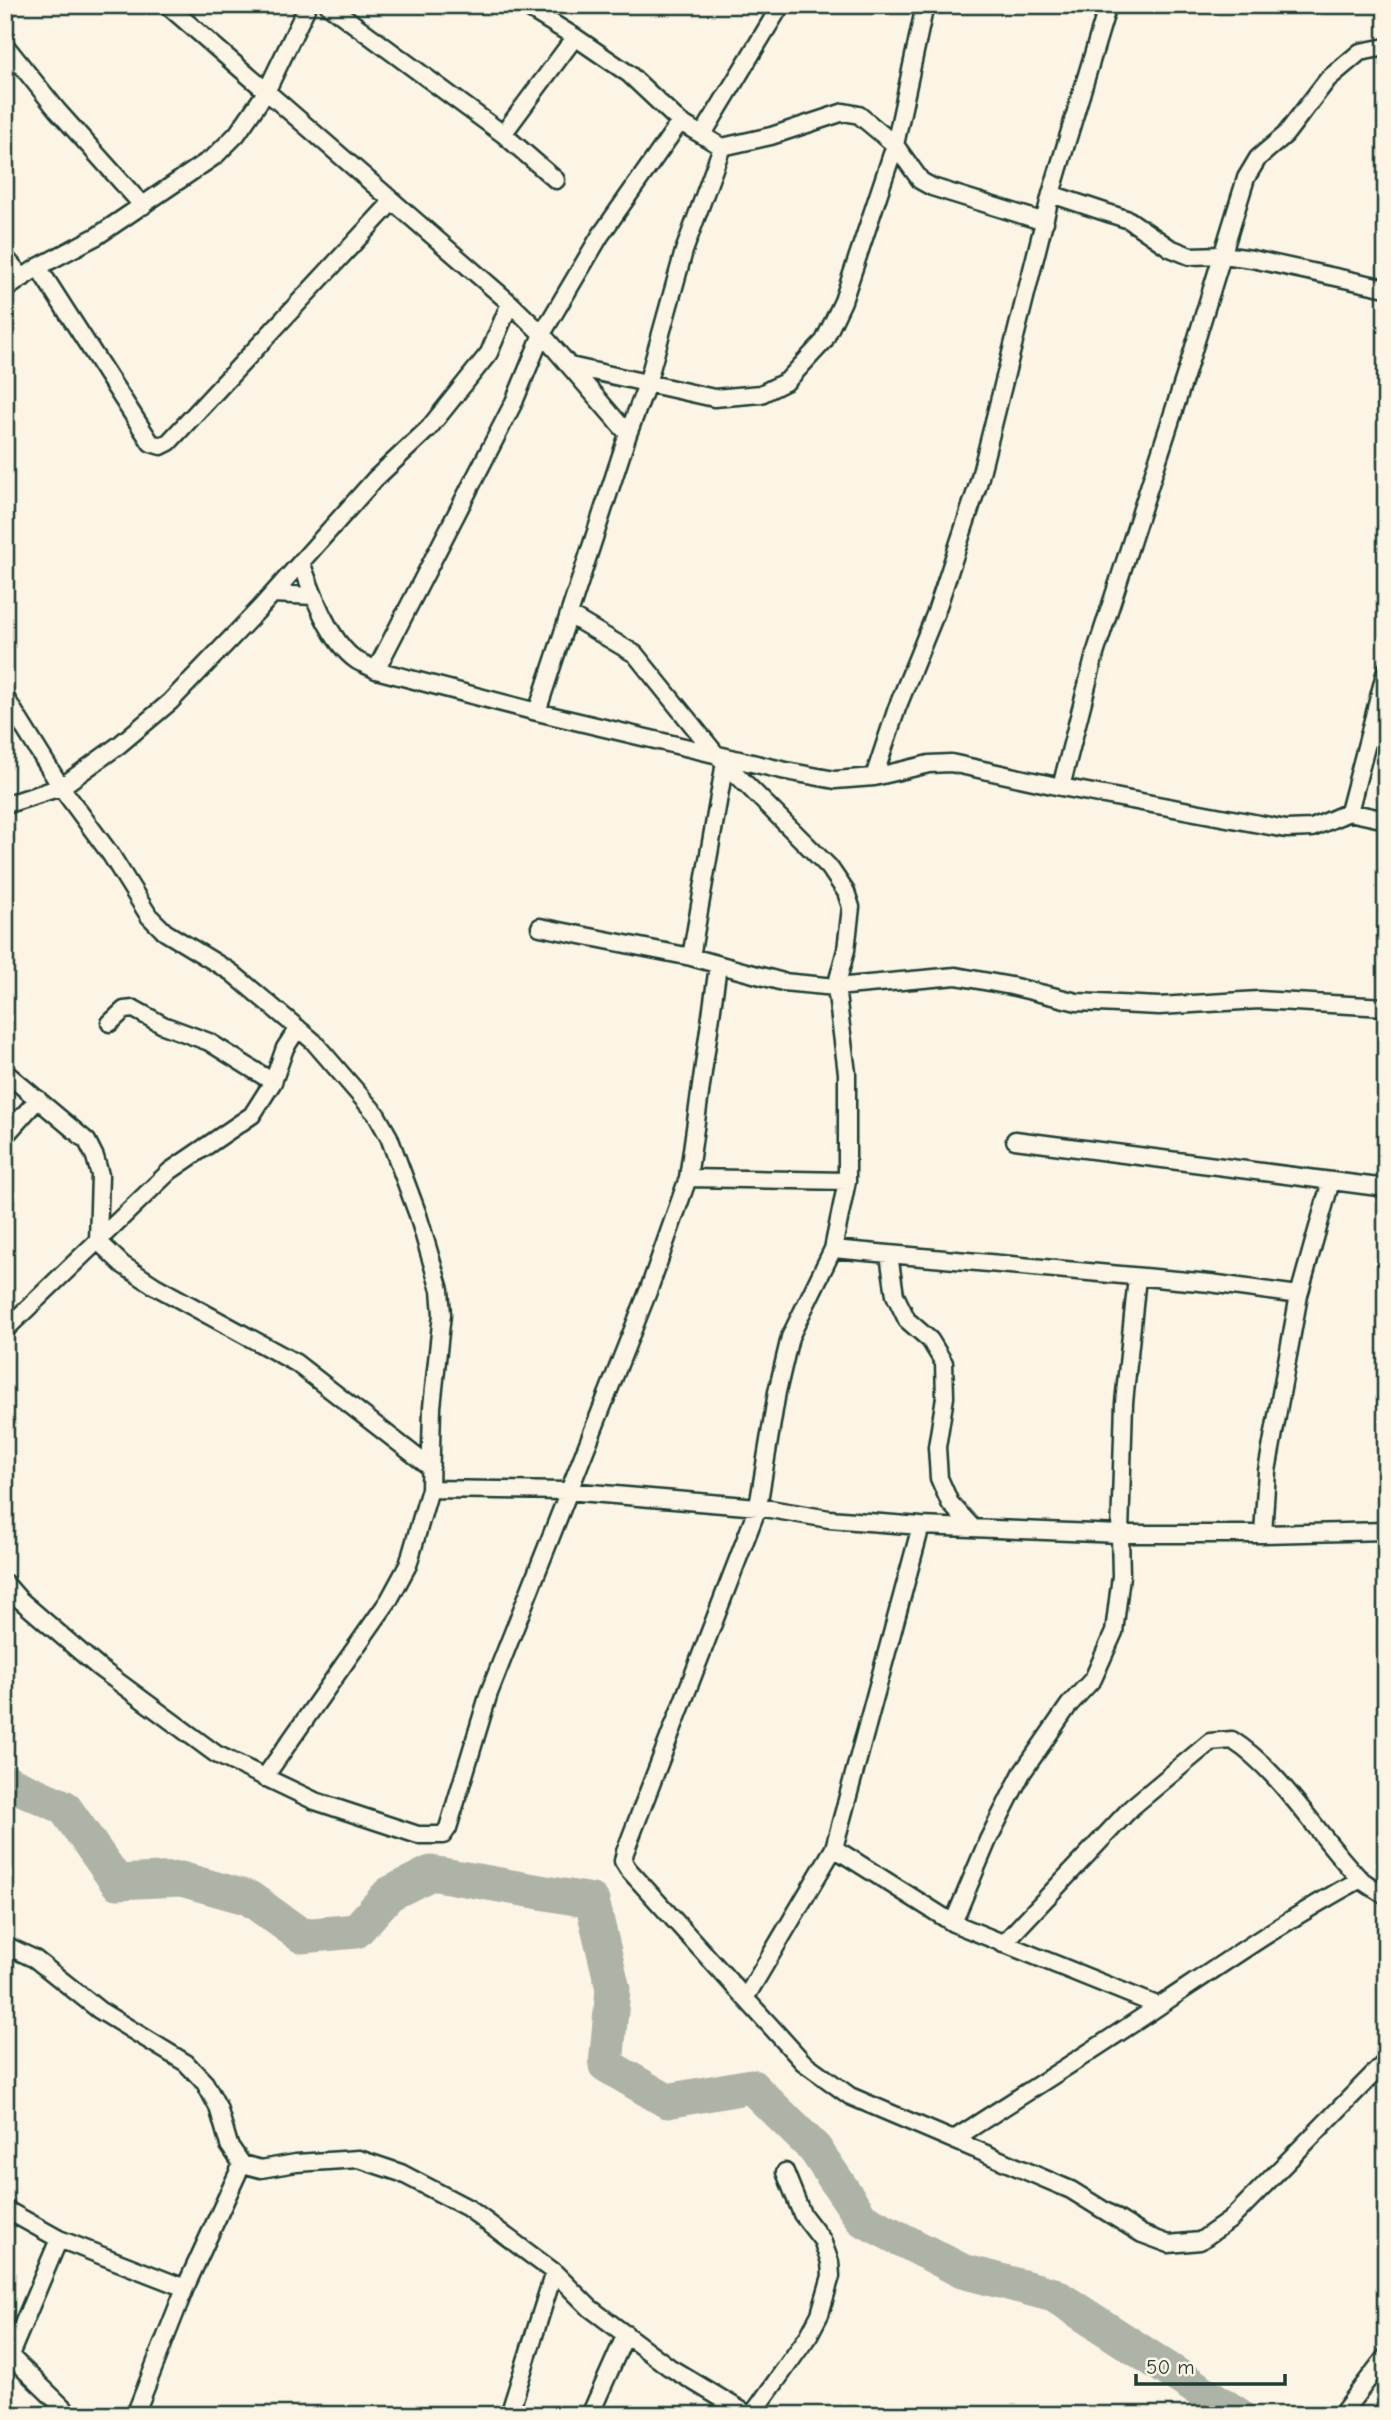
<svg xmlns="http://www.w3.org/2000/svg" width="1391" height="2420" font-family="'Comic Neue',sans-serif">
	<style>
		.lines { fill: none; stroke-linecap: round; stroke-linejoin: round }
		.river { stroke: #aeb3a7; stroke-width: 35 }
		.minor-casing { stroke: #1f3d34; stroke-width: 21 }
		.minor { stroke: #fcf5e5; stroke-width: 16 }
	</style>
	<rect width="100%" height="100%" fill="#fcf5e5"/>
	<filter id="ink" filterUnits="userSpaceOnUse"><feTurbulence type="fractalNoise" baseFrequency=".0143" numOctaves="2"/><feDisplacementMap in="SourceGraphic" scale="14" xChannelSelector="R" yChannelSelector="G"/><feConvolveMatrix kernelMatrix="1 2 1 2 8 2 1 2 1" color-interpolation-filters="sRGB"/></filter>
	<g filter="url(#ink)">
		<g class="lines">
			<!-- river -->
			<path class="river" d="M5,1781l59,26 53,75 64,-3 68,19 53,38 54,-5 33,-37 42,-21 161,28 21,88 -7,76 61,36 84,-15 64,63 47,70 100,52 92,24 184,120"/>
			<!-- minor casing -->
			<g class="minor-casing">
				<path id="minor" d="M167,5l343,298 32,31 86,100
					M328,5l175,129 53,46
					M523,5l52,32 54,37 51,48 42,25 49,-11 73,-24 15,3 36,30 26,36 11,6 113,35
					M5,45l52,65 86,96
					M503,134l72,-97
					M703,134l78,-129
					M1051,194l78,26 41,28 20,8 33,-1 29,4 134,29
					M5,257l18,21
					M38,267l113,176 10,3 8,-4 223,-240
					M5,290l33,-23 59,-31 118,-80 22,-22 29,-42 42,-87
					M570,366l144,32 47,-4 26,-13 37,-40 19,-40 52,-156 30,-140
					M301,562c11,30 28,79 55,98 6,4 14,6 20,10l161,42 249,59 49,9 39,-3 55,-13 22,-1 110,24 225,42 26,-1 37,-16 37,8
					M273,594l40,2
					M569,615l66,39 80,99 114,114 17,25 5,15 -5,43 -10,37 11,86v108l-14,68 -43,88 -13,55 -19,115 -133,345 -2,9 5,8 175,193 47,34 221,94 71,44 27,10 31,-3 30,-21 156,-159
					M376,670l138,-268 28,-68 58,-98 80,-114
					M5,697l56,90 50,68 38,61 16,16 66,40 82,69 63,73 13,23 29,78 22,75 2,24 -10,93 -2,82 -22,76 -19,35 -125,178
					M537,712l91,-278 19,-50 37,-133 38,-104
					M874,777l23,-69 39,-96 42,-127 73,-291 57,-189
					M1061,787l34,-133 92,-284 59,-192 12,-20 27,-23 43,-56 32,-27 26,-5
					M5,805l56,-18 58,-42 51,-43 90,-94 115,-129 54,-51 60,-75 21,-50
					M1349,812l37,-142
					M540,927l151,30 92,25 53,5 120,-11 55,10 66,16 82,4 100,-6 127,7
					M691,957l34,-195
					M110,1023l14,-13 10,-1 29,16 46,17 64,40
					M5,1072l82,69 8,16 5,18 -2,66 25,24 32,21 141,77 135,105
					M5,1136l33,-37
					M1015,1140l371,48
					M688,1178l159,3
					M833,1249l377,34 89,12
					M889,1255l6,40 12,25 23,20 14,23 1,34 -8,50 2,31 11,25 21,23
					M5,1330l165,-159 82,-56 21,-33 12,-34 13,-20
					M430,1489l137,2 191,16 71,12 92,7 199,8h143l123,-3
					M1263,1534l4,-63 32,-176 32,-114
					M5,1583l14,16 79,68 118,87 99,47 103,34h25l5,-7 41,-135 160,-404 39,-111 30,-212
					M834,1848l119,75 206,83
					M953,1923l35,-83 34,-67 47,-68 24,-26 21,-47 7,-56 -1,-42 4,-131 13,-126
					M1003,1944l129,-137 78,-65 22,-2c49,31 86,96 127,138 8,7 18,12 27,18
					M5,1945l30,14 64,51 87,53 19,20 13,24 11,38 13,19 19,5 35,-6 63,-4 42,14 67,35 86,64 36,36 79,59 80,48
					M746,1997l88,-149 87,-322
					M954,2139c68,-44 137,-87 205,-133 66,-44 131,-89 202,-127
					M5,2209l54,30 126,49
					M5,2351l66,64
					M10,2355l49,-116
					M135,2415l50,-127 57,-124
					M509,2415l45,-143
					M590,2415l36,-81
					M752,2415l57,-80 11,-21 11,-38 -1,-14 -8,-22 -20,-26 -17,-42
					M1341,2415l45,-59"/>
			</g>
			<!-- minor -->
			<use href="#minor" class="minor"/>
		</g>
	</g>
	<!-- margin -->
	<rect width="1391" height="2420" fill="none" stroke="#fcf5e5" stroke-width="28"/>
	<rect x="14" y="14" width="1363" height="2392" fill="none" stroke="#1f3d34" stroke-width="2.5" filter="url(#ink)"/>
	<!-- scale -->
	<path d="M1136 2374v10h149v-10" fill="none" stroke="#1f3d34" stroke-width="3.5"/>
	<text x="1146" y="2374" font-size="21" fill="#1f3d34" stroke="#fcf5e5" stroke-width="5" paint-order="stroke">50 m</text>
</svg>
